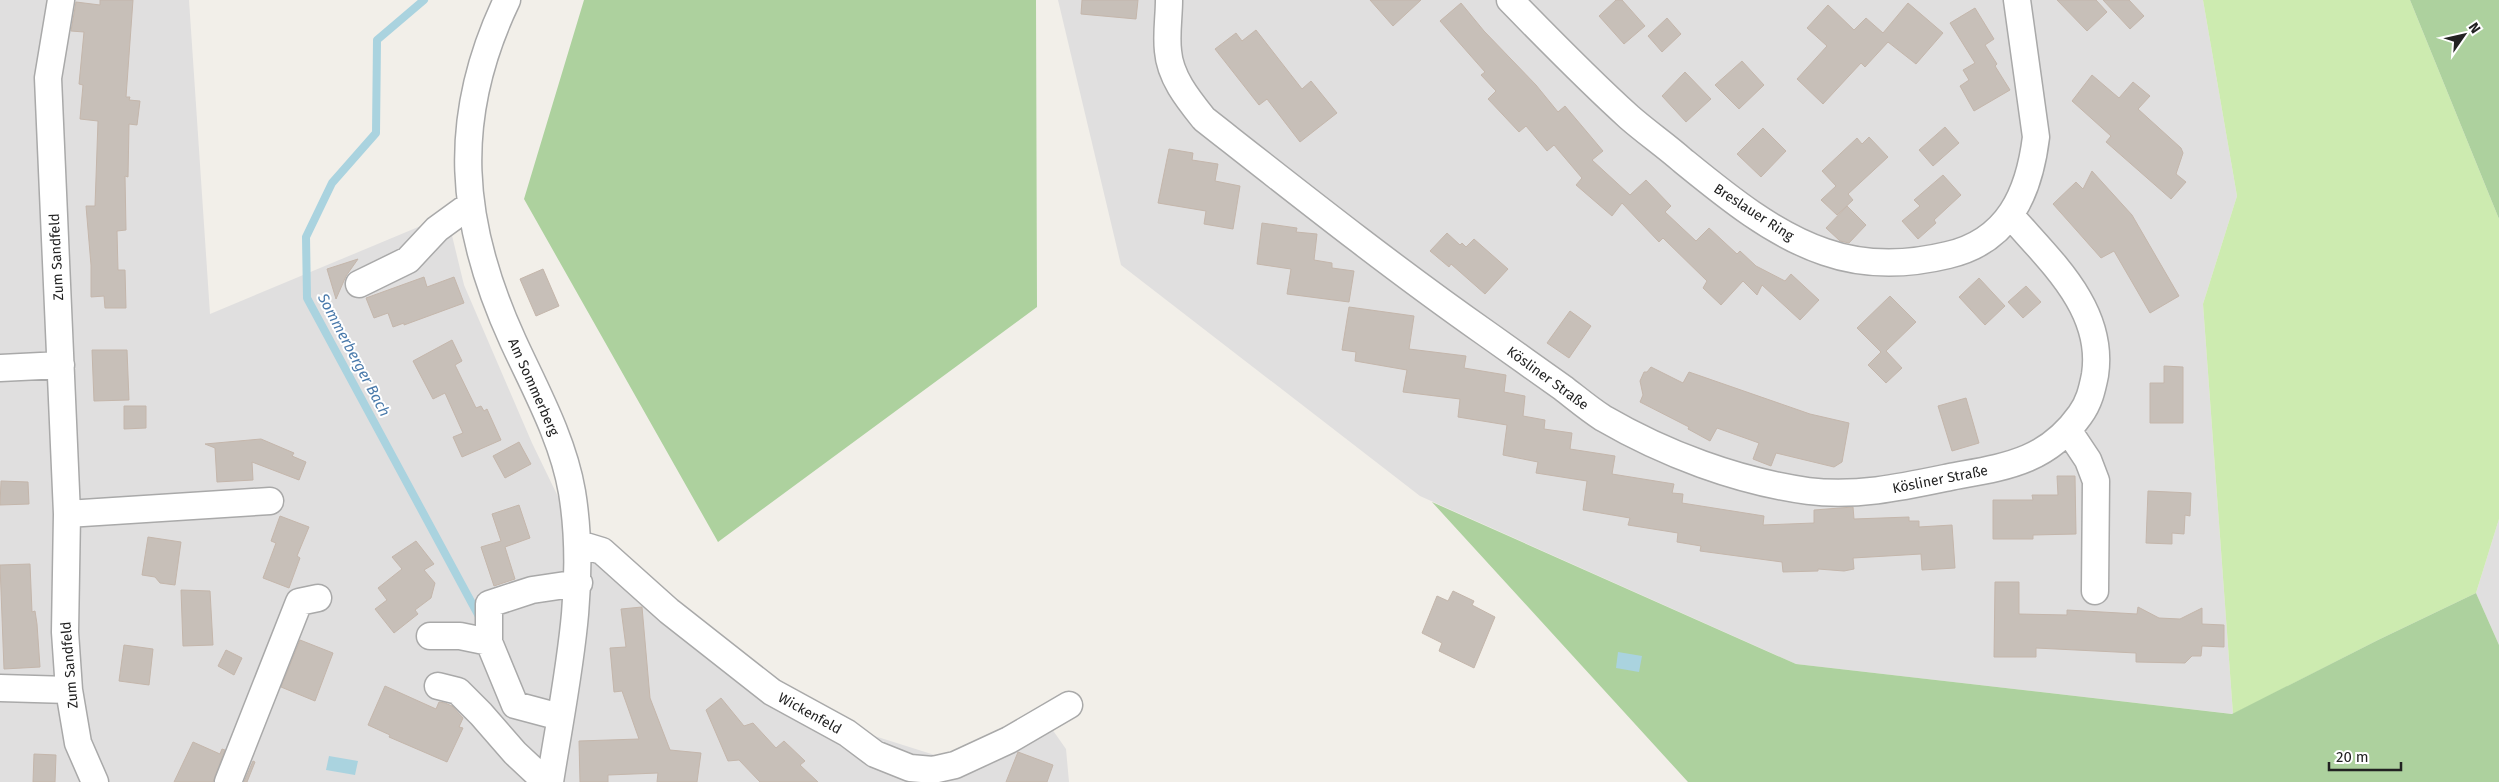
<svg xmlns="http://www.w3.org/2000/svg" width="2499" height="782" font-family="'Fira Sans',sans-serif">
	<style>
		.residential { fill: #e0dfdf }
		.grass { fill: #cdebb0 }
		.forest { fill: #add19e }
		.water { fill: #aad3df }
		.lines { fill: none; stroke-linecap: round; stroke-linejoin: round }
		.stream { stroke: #aad3df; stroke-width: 8 }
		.building { fill: #c7bfb8; stroke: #c4b6ab }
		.minor-casing { stroke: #a9a9a9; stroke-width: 29 }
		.minor { stroke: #fff; stroke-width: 26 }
		.labels { text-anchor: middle; stroke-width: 4; stroke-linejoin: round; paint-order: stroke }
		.street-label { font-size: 14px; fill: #222; stroke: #fff }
		.water-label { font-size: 15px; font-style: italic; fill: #4a7aab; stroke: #fff }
	</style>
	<rect width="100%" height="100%" fill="#f2efe9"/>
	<!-- residential -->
	<path class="residential" d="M0,0h189l21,314 237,-99 17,70 68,158 48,99 17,-6 34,30 145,113 89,54 76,24 99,-45 26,37 3,33h-1069z
		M1058,0h1145l34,196 -34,108 30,410 -437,-50 -376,-168 -299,-231z
		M2499,519v126l-23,-52z"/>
	<!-- grass -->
	<path class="grass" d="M2203,0h207l89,219v300l-23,74 -98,47 -145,74 -30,-410 34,-108z"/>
	<!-- forest -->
	<path class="forest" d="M584,0h452l1,307 -319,235 -194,-343z
		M2410,0h89v219z
		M1432,502l364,162 436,50 146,-74 98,-47 23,52v137h-811z"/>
	<!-- water -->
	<path class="water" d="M1618,652l24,4 -3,16 -23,-4z
		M329,756l29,5 -3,14 -29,-5z"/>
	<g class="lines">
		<!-- stream -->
		<path class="stream" d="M424,0l-47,40 -1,93 -44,50 -26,54 1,61 174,322"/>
	</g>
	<!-- building -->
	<path class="building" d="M100,0h33l-7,97h4l-1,3 11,1 -3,24 -8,-1 -1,53 -3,-1 1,54 -9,1 1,39h7l1,38h-21l-1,-12 -13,1v-32l-5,-59h9l3,-85 -18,-2 3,-34 -4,-1 5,-52 -13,-1 5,-29 24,3z
		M1082,0h56l-2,19 -55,-5z
		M1370,0h51l-28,26z
		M1616,0h6l23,26 -21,18 -25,-28z
		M2057,0h39l11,12 -20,19z
		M2103,0h26l15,16 -14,13z
		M1461,3l23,28 52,54 22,27 7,-6 38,45 -11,9 38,35 16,-15 25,26 -6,6 31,29 13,-13 28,26 3,-3 16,15 29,15 6,-7 28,26 -19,20 -38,-35 -5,10 -14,-14 -22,24 -18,-17 4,-7 -44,-43 -4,4 -37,-39 -10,13 -36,-31 6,-7 -28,-33 -7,6 -21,-25 -7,6 -31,-33 8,-8 -15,-16 4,-3 -45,-51z
		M1908,3l35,30 -27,31 -28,-22 -23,25 -4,-4 -38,41 -26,-25 30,-33 -20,-18 21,-23 26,25 12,-12 17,15z
		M1975,8l19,31 -9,6 12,19 -2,2 15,24 -36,21 -14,-25 9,-6 -6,-10 12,-7 -25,-40z
		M1667,18l14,16 -19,18 -14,-16z
		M1256,30l46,59 9,-8 26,32 -37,29 -33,-43 -8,6 -44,-56 21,-16 6,8z
		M1742,61l22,24 -25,24 -24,-24z
		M1685,72l26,27 -25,23 -24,-26z
		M2092,75l27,23 14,-16 17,14 -12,13 43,39 2,5 -7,21 10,8 -15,17 -65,-57 5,-6 -39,-35z
		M1945,127l14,16 -26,23 -14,-16z
		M1763,128l23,23 -25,26 -24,-23z
		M1869,137l19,20 -40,37 5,6 -16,15 -16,-15 15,-14 -14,-15 35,-33 5,6z
		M1169,149l24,4 -1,7 26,4 -3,17 25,5 -7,43 -29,-5 2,-13 -48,-8z
		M2092,171l40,44 47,81 -29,17 -36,-62 -13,7 -48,-54 23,-22 7,7z
		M1943,175l18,20 -27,25 2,3 -18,16 -16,-18 18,-15 -6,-6z
		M1847,206l19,19 -17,18 -9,-2 -14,-13z
		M1262,223l35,5 -1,4 21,2 -3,26 18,3v5l22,3 -5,31 -62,-8 4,-25 -34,-5z
		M1447,233l13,12 2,-2 4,4 8,-8 34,30 -23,25 -34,-30 -2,3 -19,-16z
		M358,259l-12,17 -10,23 -9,-30z
		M543,269l16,37 -23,10 -16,-37z
		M424,277l3,10 27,-10 10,26 -60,22v-2l-11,4 -5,-14 -14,5 -8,-20z
		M1979,278l26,28 -20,19 -26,-28z
		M2026,286l15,16 -18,16 -15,-16z
		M1890,296l26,26 -30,29 16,17 -16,15 -18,-18 13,-13 -24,-24z
		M1349,307l65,9 -5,33 57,7 -2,12 42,7 -2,17 21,4 -2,20 22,4 -1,9 28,4 -2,16 45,7 -3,18 62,10 -2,9 11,1 -1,9 82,13 -1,9 51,-2v-13l39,-3 1,12 55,-2v4h10v6l33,-2 3,43 -33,2 -1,-16 -68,4 1,11 -10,2 -26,-2v2l-35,1 -1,-10 -82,-11 1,-5 -24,-4 1,-9 -50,-8 2,-7 -47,-8 4,-29 -51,-8 2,-11 -35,-7 4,-30 -49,-8 2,-18 -57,-7 4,-22 -52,-9 1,-9 -14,-2z
		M1570,311l21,15 -22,32 -22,-15z
		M452,340l10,21 -7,4 21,43 5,-2 3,5 3,-2 14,31 -39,17 -9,-20 10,-4 -18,-40 -12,6 -20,-38z
		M92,350h35l2,50 -35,1z
		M2164,366l19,1v56h-33v-40h14z
		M1651,367l32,16 6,-11 121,42 39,9 -7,39 -8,5 -58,-14 -5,13 -18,-7 6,-16 -42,-15 -7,13 -22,-12 1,-2 -49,-25 3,-7 -3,-14 4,-9h3z
		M1966,398l13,45 -27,8 -14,-45z
		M124,406h22v22l-22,1z
		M261,439l33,14 -2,3 14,6 -7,18 -47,-18 1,18 -36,2 -2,-34 -10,-4z
		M519,442l12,22 -26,14 -12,-22z
		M2057,476h18l1,58 -43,1v4h-40v-39h40l-1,-5h26z
		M1,481l27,1 1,22 -29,1z
		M2148,491l43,2 -1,23 -5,-1 -1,19 -12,-1v11l-26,-1z
		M519,505l11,33 -25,9 10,32 -21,7 -13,-39 20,-6 -9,-27z
		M280,516l29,11 -12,29 3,2 -11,30 -26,-10 13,-35 -5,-2z
		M148,537l33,5 -6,43 -15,-2 -5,-6 -13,-2z
		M416,541l18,23 -10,6 11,13 -4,15 -16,12 3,4 -24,19 -19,-24 12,-9 -9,-12 24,-19 -10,-12z
		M30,564l2,48 3,-1 2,13 3,43 -36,2 -4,-104z
		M1995,582h24v32l48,1v-5l70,4 1,-7 21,11 21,1 22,-11v16l22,1v22l-22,-1 -1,10h-9l-7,7 -49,-1v-9l-100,-5v9h-42z
		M181,590l29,1 3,54 -30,1z
		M1453,591l21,10 -2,4 23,12 -21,51 -35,-17 3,-8 -20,-10 15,-37 11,5z
		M642,607l8,91 20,52 31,3 -4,29h-40l1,-9 -50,2v7h-28l-1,-41 60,-2 -17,-48 -8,1 -4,-44 16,-1 -5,-38z
		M300,640l33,13 -18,48 -34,-14z
		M124,645l29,4 -4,36 -30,-4z
		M226,650l16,8 -8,17 -16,-9z
		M385,686l51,23 3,-7 6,1 7,3 11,12 -4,9 4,1 -16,34 -58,-25 1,-2 -22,-10z
		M721,698l23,28 9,-3 23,25 8,-7 21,20 -5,4 18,17h-58l-21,-22 -11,1 -22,-51z
		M193,742l27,12 2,-5 3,1 -12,32h-39z
		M1018,752l35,13 -6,17h-41z
		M34,754l22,1 -1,27h-22z
		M253,761l2,1 -8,20h-3z"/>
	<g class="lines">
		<!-- minor casing -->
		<g class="minor-casing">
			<path id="minor" d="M61,0l-13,78 19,436 -2,118 4,58 9,53 17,39
				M507,0c-57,119 -48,223 6,341 22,48 50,98 59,151 16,97 -7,194 -22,290
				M1169,0c0,17 -3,34 -1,51 2,26 20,48 36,68 93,73 186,147 283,215 25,18 51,36 76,54 13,10 26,21 40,30 62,36 134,63 205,73 49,6 94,-4 142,-14 53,-10 96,-14 130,-62 9,-12 12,-25 15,-40 10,-66 -45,-114 -84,-159
				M1510,0c39,40 78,80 119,117 17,15 36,28 53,43 43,35 90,74 143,92 40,14 82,13 123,3 60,-14 81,-61 88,-118l-19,-137
				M359,284l49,-24 29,-31 33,-24
				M0,368l61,-3
				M2068,430l20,30 8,21 -1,110
				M67,514l203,-13
				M579,544l23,7 67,60 103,81 75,41 28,21 35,14 23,2 22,-5 54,-25 60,-35
				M430,636h30l29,6
				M438,686l20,5 23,23 34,39 31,29
				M0,688l69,2
				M560,717l-45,-12 -26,-63v-38l43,-14 47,-7
				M228,782l71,-180 19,-4"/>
		</g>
		<!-- minor -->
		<use href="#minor" class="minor"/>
	</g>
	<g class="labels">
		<!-- street labels -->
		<g class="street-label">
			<text transform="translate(1754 212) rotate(33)" y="5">Breslauer Ring</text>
			<text transform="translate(56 257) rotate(-93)" y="5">Zum Sandfeld</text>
			<text transform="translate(1548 378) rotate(36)" y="5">Kösliner Straße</text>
			<text transform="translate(534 387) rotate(66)" y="5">Am Sommerberg</text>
			<text transform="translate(1940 479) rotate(-11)" y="5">Kösliner Straße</text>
			<text transform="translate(69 665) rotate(-95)" y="5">Zum Sandfeld</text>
			<text transform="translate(810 713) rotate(29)" y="5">Wickenfeld</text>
		</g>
		<!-- water labels -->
		<g class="water-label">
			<text transform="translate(354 355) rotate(62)" y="5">Sommerberger Bach</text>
		</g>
	</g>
	<!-- north arrow -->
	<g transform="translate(2464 35) rotate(56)" stroke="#ffffff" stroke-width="4" paint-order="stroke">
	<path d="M0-4L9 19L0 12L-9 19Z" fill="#222222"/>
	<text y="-8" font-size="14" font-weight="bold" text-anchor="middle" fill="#222222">N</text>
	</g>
	<!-- scale -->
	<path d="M2329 762v8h72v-8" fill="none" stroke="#222222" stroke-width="2.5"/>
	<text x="2336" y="762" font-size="15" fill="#222222" stroke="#ffffff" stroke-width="4" paint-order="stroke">20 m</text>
</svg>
